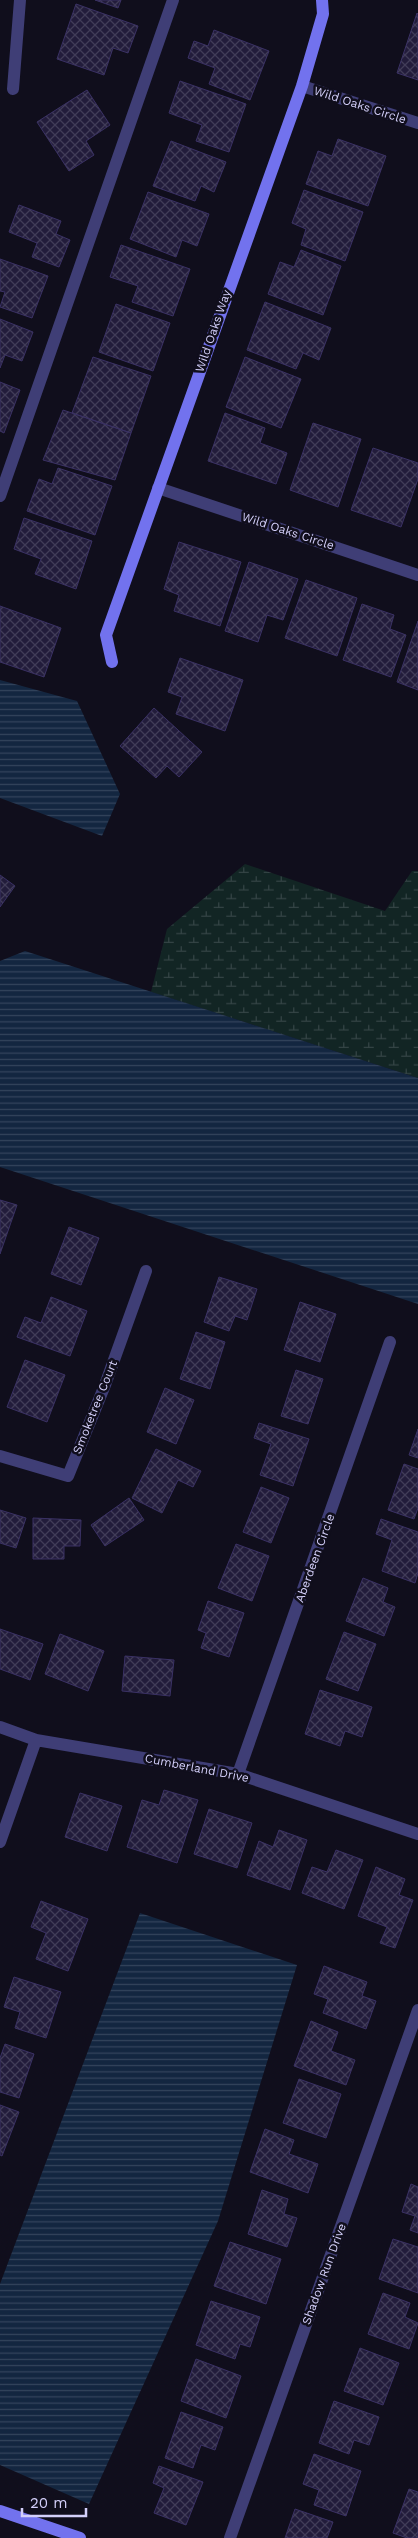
<svg xmlns="http://www.w3.org/2000/svg" width="418" height="2538" font-family="'Work Sans',sans-serif">
	<style>
		.wetland { fill: url(#wetland-marsh) }
		.water { fill: url(#water-rules) }
		.building { fill: url(#building-cross-hatch); stroke: #3a3164 }
		.lines { fill: none; stroke-linecap: round; stroke-linejoin: round }
		.street { stroke: #3f3e76; stroke-width: 12 }
		.secondary { stroke: #7272ee; stroke-width: 12 }
		.labels { text-anchor: middle; stroke-width: 5; stroke-linejoin: round; paint-order: stroke }
		.street-label { font-size: 12px; fill: #d3cff9; stroke: #100e1c }
	</style>
	<defs>
		<pattern id="wetland-marsh" width="20" height="14" patternUnits="userSpaceOnUse" patternTransform="scale(1.25)"><rect width="20" height="14" fill="#122524"/><path d="M1 5h8M5 5V1M11 12h8M15 12V8" fill="none" stroke="#344445"/></pattern>
		<pattern id="water-rules" width="6" height="5" patternUnits="userSpaceOnUse" patternTransform="scale(1.25)"><rect width="6" height="5" fill="#132640"/><path d="M0 2.5h6" fill="none" stroke="#34445c"/></pattern>
		<pattern id="building-cross-hatch" width="8" height="8" patternUnits="userSpaceOnUse" patternTransform="scale(1.25)"><rect width="8" height="8" fill="#221c3b"/><path d="M0 0l8 8M0 8l8-8" fill="none" stroke="#413c58"/></pattern>
	</defs>
	<rect width="100%" height="100%" fill="#100e1c"/>
	<!-- wetland -->
	<path class="wetland" d="M245,864l140,47 27,-40h6v207l-267,-86 16,-63z"/>
	<!-- water -->
	<path class="water" d="M0,680l77,21 43,93 -18,42 -102,-38z
		M25,951l393,127v226l-418,-137v-206z
		M140,1913l157,52 -79,256 -129,283 -89,-39v-181z"/>
	<!-- building -->
	<path class="building" d="M95,0h26l-3,8z
		M76,4l62,22 -10,27 -15,-5 -9,27 -47,-16z
		M417,13l1,1v66l-21,-7z
		M214,30l55,21 -19,49 -41,-16 6,-16 -27,-10 6,-17 14,5z
		M180,81l66,23 -17,48 -33,-11 6,-16 -33,-12z
		M87,90l23,35 -24,16 8,14 -25,16 -32,-49z
		M338,139l48,17 -18,50 -62,-22 12,-33 14,5z
		M171,141l55,21 -12,30 -13,-6 -6,15 -42,-15z
		M304,190l59,22 -18,49 -44,-16 5,-16 -14,-6z
		M148,192l61,22 -12,32 -15,-6 -6,17 -46,-18z
		M19,205l42,16 -5,13 14,6 -11,27 -27,-10 5,-14 -28,-11z
		M121,245l69,24 -17,47 -41,-14 6,-16 -28,-9z
		M301,250l40,16 -18,49 -55,-21 12,-32 14,5z
		M0,259l48,17 -16,42 -32,-11 5,-15 -5,-1z
		M265,302l66,26 -12,32 -16,-7 -7,16 -49,-19z
		M116,304l54,19 -17,48 -54,-19z
		M0,319l33,13 -11,29 -17,-6 -5,13z
		M93,357l58,19 -20,57 -59,-20z
		M245,357l56,22 -20,49 -55,-21z
		M0,382l20,8 -16,43 -4,-2z
		M63,410l68,23 -16,47 -72,-20z
		M225,413l40,15 -5,15 27,10 -11,31 -68,-23z
		M313,423l48,16 -23,68 -48,-17z
		M373,448l45,15v16l-17,48 -50,-17z
		M58,468l54,18 -17,49 -68,-24 12,-32 13,5z
		M24,518l68,23 -16,48 -41,-15 6,-15 -27,-10z
		M179,542l62,20 -21,64 -46,-15 5,-16 -15,-6z
		M249,562l49,17 -15,41 -16,-5 -9,27 -33,-11z
		M306,580l51,18 -20,58 -52,-18z
		M362,604l32,11 -4,14 16,6 -15,42 -48,-17z
		M0,606l61,22 -17,49 -44,-15z
		M418,621v69l-21,-8z
		M180,658l63,22 -18,51 -49,-17 6,-17 -14,-5z
		M154,708l48,44 -23,25 -12,-11 -11,12 -36,-32z
		M0,875l15,11 -15,21z
		M0,1200l17,5 -17,49z
		M69,1227l30,11 -18,47 -30,-11z
		M219,1277l38,12 -10,31 -12,-4 -6,15 -25,-9z
		M51,1297l36,14 -17,45 -53,-19 8,-20 16,6z
		M300,1302l36,12 -16,48 -36,-12z
		M196,1332l29,10 -15,47 -30,-10z
		M25,1360l40,15 -18,47 -40,-15z
		M296,1370l27,9 -15,45 -27,-8z
		M165,1388l29,12 -18,44 -29,-12z
		M259,1423l50,16 -16,47 -33,-11 11,-31 -17,-6z
		M418,1429v29l-9,-3z
		M156,1449l45,22 -8,16 -15,-7 -16,33 -30,-15z
		M404,1464l14,5v39l-4,11 -26,-9z
		M261,1487l28,11 -18,45 -28,-11z
		M129,1498l15,22 -39,26 -14,-21z
		M0,1510l26,8 -10,30 -16,-5z
		M33,1518l48,2 -1,26h-16v13h-31z
		M381,1519l37,13v41l-3,10 -33,-12 10,-31 -16,-6z
		M236,1544l33,12 -17,45 -34,-13z
		M363,1578l25,10 -5,14 12,5 -11,29 -38,-15z
		M208,1601l36,12 -15,44 -28,-9 5,-15 -8,-3z
		M0,1629l43,15 -13,36 -30,-11z
		M344,1632l32,12 -18,47 -32,-12z
		M60,1634l44,17 -16,40 -43,-17z
		M125,1656l49,4 -4,36 -48,-5z
		M320,1690l52,17 -10,30 -17,-6 -5,15 -35,-12z
		M164,1790l34,10 -21,63 -50,-16 15,-47 17,5z
		M80,1793l42,13 -15,45 -42,-14z
		M209,1809l43,14 -15,45 -43,-14z
		M279,1830l28,10 -17,50 -43,-15 12,-34 14,6z
		M336,1850l27,10 -19,49 -42,-16 10,-26 15,5z
		M376,1867l29,12 -6,16 14,5 -18,48 -15,-5 7,-16 -29,-11z
		M41,1901l47,18 -20,52 -32,-12 10,-26 -15,-6z
		M324,1966l43,16 -5,14 14,5 -10,28 -43,-16 5,-14 -14,-5z
		M14,1977l47,15 -15,46 -31,-10 5,-16 -16,-5z
		M311,2021l27,11 -7,19 24,9 -9,25 -52,-19z
		M5,2044l29,10 -15,44 -19,-6v-34z
		M299,2079l42,15 -15,44 -43,-15z
		M0,2105l19,7 -17,44 -2,-1z
		M265,2129l29,11 -5,14 29,10 -10,29 -58,-21z
		M411,2184l7,3v46l-8,-3 5,-14 -13,-4z
		M262,2190l26,9 -4,15 13,4 -10,29 -39,-13z
		M393,2239l25,8v46l-39,-14z
		M230,2242l51,17 -15,45 -52,-18z
		M383,2293l27,10 -5,14 13,6 -9,26 -41,-15z
		M211,2301l49,16 -10,30 -10,-3 -5,15 -39,-14z
		M360,2348l39,15 -16,42 -39,-14z
		M196,2359l45,17 -15,42 -45,-17z
		M334,2401l45,16 -10,28 -15,-5 -5,14 -30,-11z
		M181,2412l42,15 -8,23 -14,-5 -8,23 -28,-10z
		M314,2454l47,17 -15,45 -32,-11 5,-15 -16,-6z
		M159,2466l44,16 -17,43 -32,-12 10,-25 -11,-5z
		M409,2489l9,3v46h-11l-14,-5z
		M295,2509l38,13 -6,16h-42z"/>
	<g class="lines">
		<!-- street -->
		<path class="street" d="M302,86l116,37
			M13,89l7,-89
			M158,488l260,87
			M0,496l173,-496
			M0,1456l68,20 37,-91 41,-114
			M0,1727l36,13 202,34 180,60
			M238,1774l152,-432
			M0,1842l36,-102
			M230,2538l188,-528"/>
		<!-- secondary -->
		<path class="secondary" d="M112,662l-6,-27 196,-549 21,-72 -1,-14
			M0,2511l80,27"/>
	</g>
	<g class="labels">
		<!-- street labels -->
		<g class="street-label">
			<text transform="translate(360 105) rotate(18)" y="4">Wild Oaks Circle</text>
			<text transform="translate(213 331) rotate(-71)" y="4">Wild Oaks Way</text>
			<text transform="translate(288 531) rotate(18)" y="4">Wild Oaks Circle</text>
			<text transform="translate(95 1407) rotate(-68)" y="4">Smoketree Court</text>
			<text transform="translate(315 1558) rotate(-70)" y="4">Aberdeen Circle</text>
			<text transform="translate(197 1768) rotate(11)" y="4">Cumberland Drive</text>
			<text transform="translate(324 2274) rotate(-70)" y="4">Shadow Run Drive</text>
		</g>
	</g>
	<!-- scale -->
	<path d="M22 2508v8h64v-8" fill="none" stroke="#d3cff9" stroke-width="2.5"/>
	<text x="30" y="2508" font-size="15" fill="#d3cff9" stroke="#100e1c" stroke-width="4" paint-order="stroke">20 m</text>
</svg>
